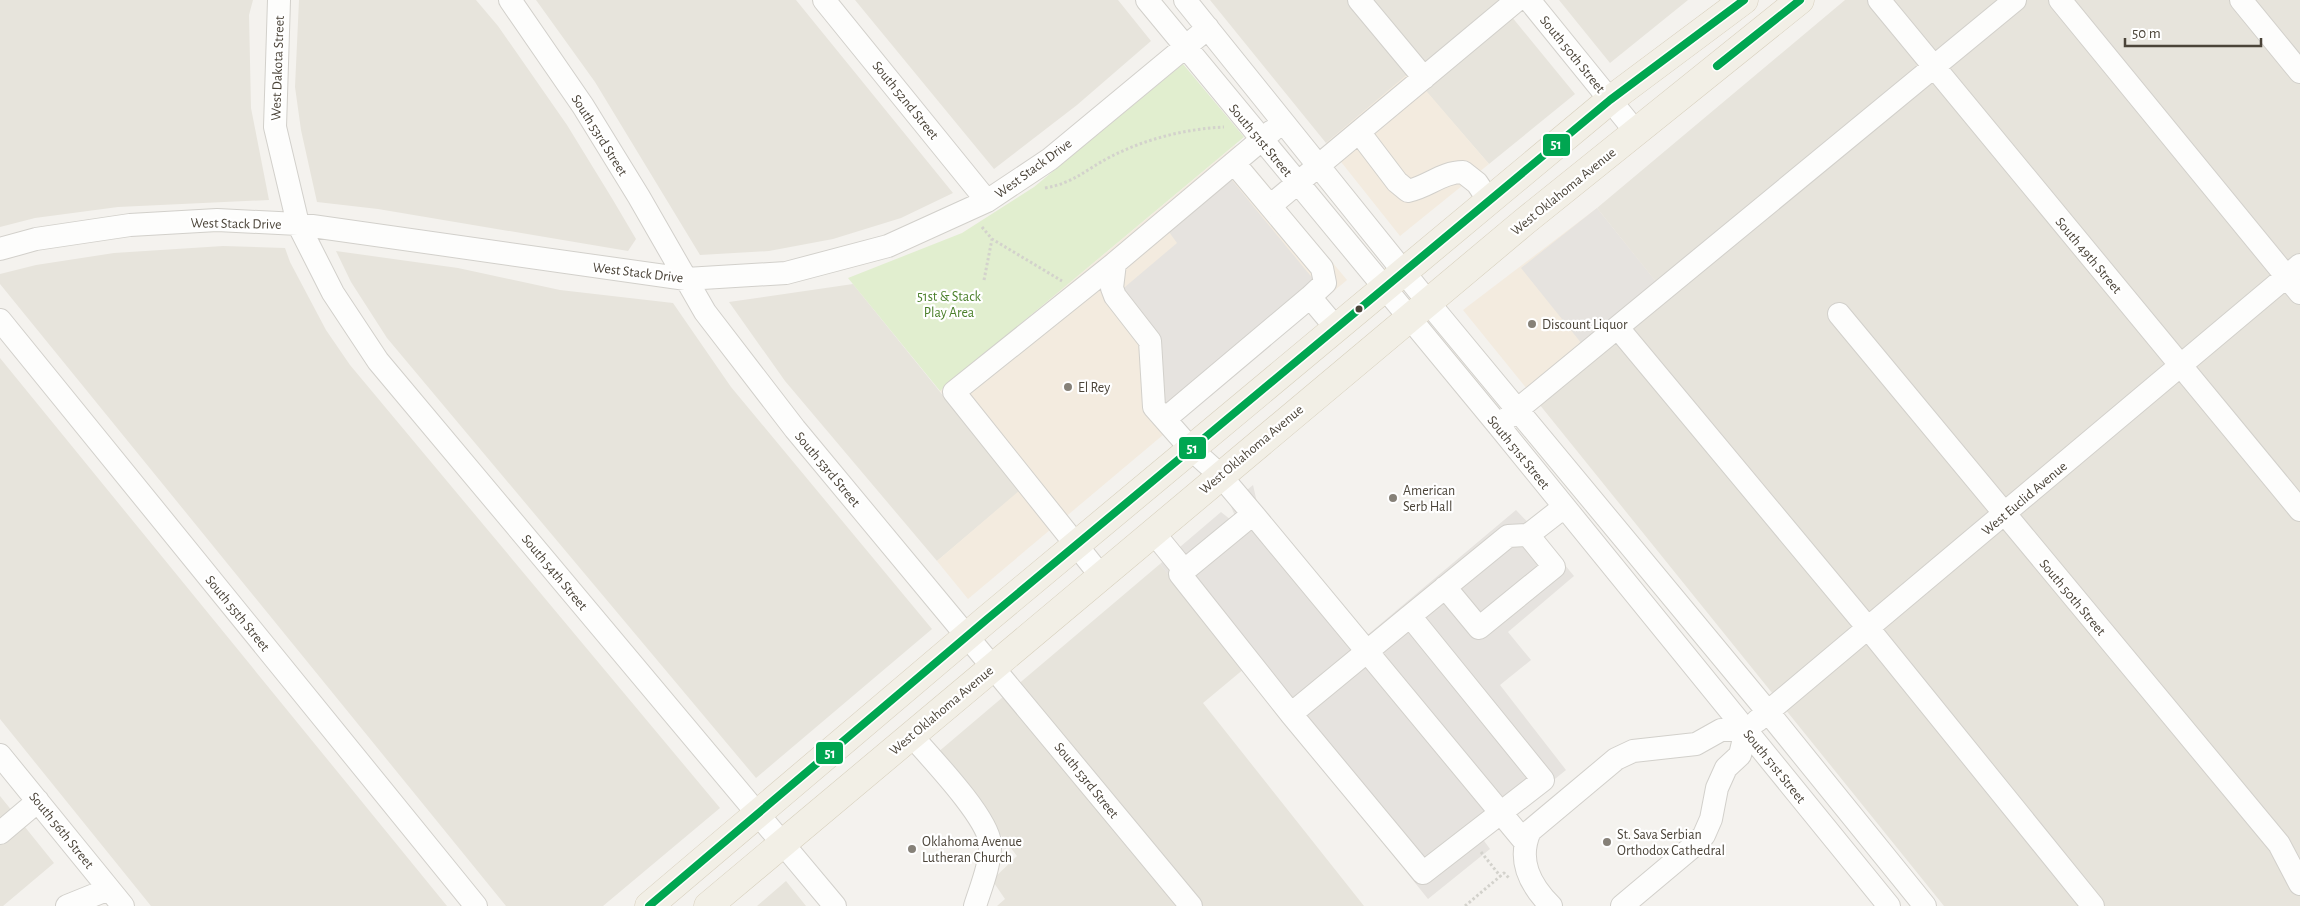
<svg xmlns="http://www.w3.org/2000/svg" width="2300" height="906" font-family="'Alegreya Sans',sans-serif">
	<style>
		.residential { fill: #e7e4dc }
		.commercial { fill: #f3ebdf }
		.green { fill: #e1eecf }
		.parking { fill: #e6e3df }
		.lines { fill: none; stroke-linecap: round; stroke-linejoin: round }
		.minor-casing { stroke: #d2d0cb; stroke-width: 24 }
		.major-casing { stroke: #d6cebb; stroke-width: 29 }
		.path { stroke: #d3d2cc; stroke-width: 3; stroke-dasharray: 2.5 2.5; stroke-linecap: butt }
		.minor { stroke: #fdfdfc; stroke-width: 22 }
		.major { stroke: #f2efe6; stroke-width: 28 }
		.bus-1-casing { stroke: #fff; stroke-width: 11 }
		.bus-1 { stroke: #00a651; stroke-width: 8 }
		.bus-dot { fill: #4b4439; stroke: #fff; stroke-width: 2 }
		.poi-dot { fill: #868178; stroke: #fff; stroke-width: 2 }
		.labels { text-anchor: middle; stroke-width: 4.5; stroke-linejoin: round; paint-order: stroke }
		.street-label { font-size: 14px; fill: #4b4439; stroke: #fff }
		.park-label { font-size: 14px; fill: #4a7f2a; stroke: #fff }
		.poi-label { font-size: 14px; fill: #4b4439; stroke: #fff; text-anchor: start }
		.line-badge { stroke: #fff; stroke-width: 2 }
		.badge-label { font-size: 14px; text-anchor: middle; font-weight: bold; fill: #fff }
	</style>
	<rect width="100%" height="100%" fill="#f4f2ee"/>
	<!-- residential -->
	<path class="residential" d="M0,0h253l-4,15 2,93 18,92 -151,7 -83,11 -35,9z
		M299,0h177l22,26 69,99 46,75 23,39 -8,12 -250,-42 -61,-7 -16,-72 -6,-43z
		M536,0h260l157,193 -52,25 -68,21 -64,12 -69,4 -105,-173z
		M855,0h263l33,41 -74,64 -83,64z
		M1210,0h288l77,94 -86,70 -79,-91 -84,70z
		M1559,0h129l-78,63z
		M1845,0h455v906h-356l-417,-517 130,-105 -60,-76z
		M223,246l62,2 5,14 36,68 24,35 370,443 -117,98h-97l-506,-622v-10l36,-9 78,-12z
		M336,251l122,17 102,22 113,13 58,84 201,242 -176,149 -369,-440 -36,-56z
		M853,284l167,207 -83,70 -152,-180 -56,-79z
		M0,358l447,548h-296l-151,-187z
		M1160,564l85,104 -42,35 161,203h-367l8,-7 -13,-19 25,-24 -80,-103z
		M0,796l54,67 -51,43h-3z
		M786,881l20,25h-49z"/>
	<!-- commercial -->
	<path class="commercial" d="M1410,72l79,92 -89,72 -74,-93z
		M1235,145l112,135 -379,319 -31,-38 83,-71 -80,-99z
		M1597,208l61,76 -131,105 -64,-79z"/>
	<!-- green -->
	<path class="green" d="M1183,64l61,73 -304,254 -92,-113 114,-45 72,-46z"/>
	<!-- parking -->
	<path class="parking" d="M1231,179l83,101 -147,124 -10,-14 -38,-98 58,-49 -8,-11z
		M1597,208l61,76 -76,60 -61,-76z
		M1253,485l6,26 106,126 151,-127 24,25 34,41 -66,56 23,28 -31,25 66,85 -84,68 8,11 -62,50 -268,-335 61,-52 10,8 4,-4 -5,-12z"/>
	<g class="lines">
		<!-- minor casing -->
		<g class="minor-casing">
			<path id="minor" d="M279,0l-4,127 23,97 35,69 45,68 457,545
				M510,0l73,106 56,91 66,115 90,117 396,477
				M824,0l163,201
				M1147,0l351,425 391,481
				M1185,0l243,302 340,410 157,194
				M1359,0l65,78
				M1529,0l107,132
				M1879,0l421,510
				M2060,0l240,293
				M2241,0l59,72
				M1272,131l-157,132 -3,25 3,8 35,45 4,66 37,42 29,26 33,39 272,328
				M1359,132l38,50 11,9c20,-4 34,-19 55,-19l14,11 12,18
				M1234,163l88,105 3,15 -15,14 26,31
				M1270,206l247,-206
				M0,249l36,-10 94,-14 87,-5 81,4 388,55 100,-6 102,-27 99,-45 63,-42 158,-131
				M1839,314l440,530 21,40
				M0,320l476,586
				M1618,328l250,300 225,278
				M1165,419l145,-122
				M1506,419l509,-419
				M1253,514l-73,60 111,140 132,159 120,-93 -133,-164 98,-80 20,-1 36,-28
				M1153,532l31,38
				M1101,576l-147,-184 161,-129
				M1445,587l34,41 75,-61 -26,-32
				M1291,714l119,-98
				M1757,721l543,-456
				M911,735c19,22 76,81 79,108 1,20 -9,44 -15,63
				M0,755l123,151
				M0,833l38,-32
				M67,906l42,-17
				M1551,906c-21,-21 -34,-46 -21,-75l86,-72 17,-8 63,-7 25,-14h25
				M1622,906l75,-63 7,-8 7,-16 6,-31 9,-20 14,-13 6,-25"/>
		</g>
		<!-- major casing -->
		<g class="major-casing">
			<path id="major" d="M649,906l337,-286 624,-520 134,-100
				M708,906l816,-684 276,-222"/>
		</g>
		<!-- path -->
		<path class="path" d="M1045,188c29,-5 40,-18 65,-31 35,-18 75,-28 114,-30
			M982,227l10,12 70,42
			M984,280l8,-41
			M1481,852l20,25
			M1465,906l39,-33 5,5"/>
		<!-- minor -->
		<use href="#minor" class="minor"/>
		<!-- major -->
		<use href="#major" class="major"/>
		<!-- bus-1 casing -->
		<g class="bus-1-casing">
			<path id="bus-1" d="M1717,66l83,-66
				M649,906l337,-286 624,-520 134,-100"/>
		</g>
		<!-- bus-1 -->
		<use href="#bus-1" class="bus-1"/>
	</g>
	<!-- markers -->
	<circle class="bus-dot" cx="1359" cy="309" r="4.5"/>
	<g class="poi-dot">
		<circle cx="1532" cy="324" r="5"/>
		<circle cx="1068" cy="387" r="5"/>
		<circle cx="1393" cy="498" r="5"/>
		<circle cx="1607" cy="842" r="5"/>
		<circle cx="912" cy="849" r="5"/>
	</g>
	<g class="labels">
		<!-- street labels -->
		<g class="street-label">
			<text transform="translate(1573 54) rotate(51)" y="5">South 50th Street</text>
			<text transform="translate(277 68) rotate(-88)" y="5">West Dakota Street</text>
			<text transform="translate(906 100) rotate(51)" y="5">South 52nd Street</text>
			<text transform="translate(600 135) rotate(58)" y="5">South 53rd Street</text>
			<text transform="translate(1261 140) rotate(50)" y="5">South 51st Street</text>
			<text transform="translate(1033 168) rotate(-36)" y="5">West Stack Drive</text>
			<text transform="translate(1563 191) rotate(-39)" y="5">West Oklahoma Avenue</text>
			<text transform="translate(236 223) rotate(1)" y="5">West Stack Drive</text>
			<text transform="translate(2089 255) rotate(50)" y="5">South 49th Street</text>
			<text transform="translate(638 272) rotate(7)" y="5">West Stack Drive</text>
			<text transform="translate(1251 449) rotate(-40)" y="5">West Oklahoma Avenue</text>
			<text transform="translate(1519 452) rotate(51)" y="5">South 51st Street</text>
			<text transform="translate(828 469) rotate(50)" y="5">South 53rd Street</text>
			<text transform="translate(2024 498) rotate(-40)" y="5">West Euclid Avenue</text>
			<text transform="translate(555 572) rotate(50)" y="5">South 54th Street</text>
			<text transform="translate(2073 597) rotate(50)" y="5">South 50th Street</text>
			<text transform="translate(238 613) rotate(51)" y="5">South 55th Street</text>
			<text transform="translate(941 710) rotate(-40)" y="5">West Oklahoma Avenue</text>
			<text transform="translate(1775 766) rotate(51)" y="5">South 51st Street</text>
			<text transform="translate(1087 780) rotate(51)" y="5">South 53rd Street</text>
			<text transform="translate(62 830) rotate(51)" y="5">South 56th Street</text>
		</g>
		<!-- park labels -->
		<g class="park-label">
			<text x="949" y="301">51st &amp; Stack<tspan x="949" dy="16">Play Area</tspan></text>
		</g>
		<!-- poi labels -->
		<g class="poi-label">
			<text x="1542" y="329">Discount Liquor</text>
			<text x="1078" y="392">El Rey</text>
			<text x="1403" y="495">American<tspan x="1403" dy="16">Serb Hall</tspan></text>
			<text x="1617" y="839">St. Sava Serbian<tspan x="1617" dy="16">Orthodox Cathedral</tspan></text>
			<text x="922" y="846">Oklahoma Avenue<tspan x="922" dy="16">Lutheran Church</tspan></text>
		</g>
	</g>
	<g class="line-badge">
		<rect x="1542" y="133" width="29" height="24" rx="5" fill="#00a651"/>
		<rect x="1178" y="436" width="29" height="24" rx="5" fill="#00a651"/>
		<rect x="815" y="741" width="29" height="24" rx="5" fill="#00a651"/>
	</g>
	<g class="badge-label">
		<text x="1556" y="149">51</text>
		<text x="1192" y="453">51</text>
		<text x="830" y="758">51</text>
	</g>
	<!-- scale -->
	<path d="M2125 38v8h136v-8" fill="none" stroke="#4b4439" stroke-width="2.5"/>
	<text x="2132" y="38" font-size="15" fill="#4b4439" stroke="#ffffff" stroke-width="4" paint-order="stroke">50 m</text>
</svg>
